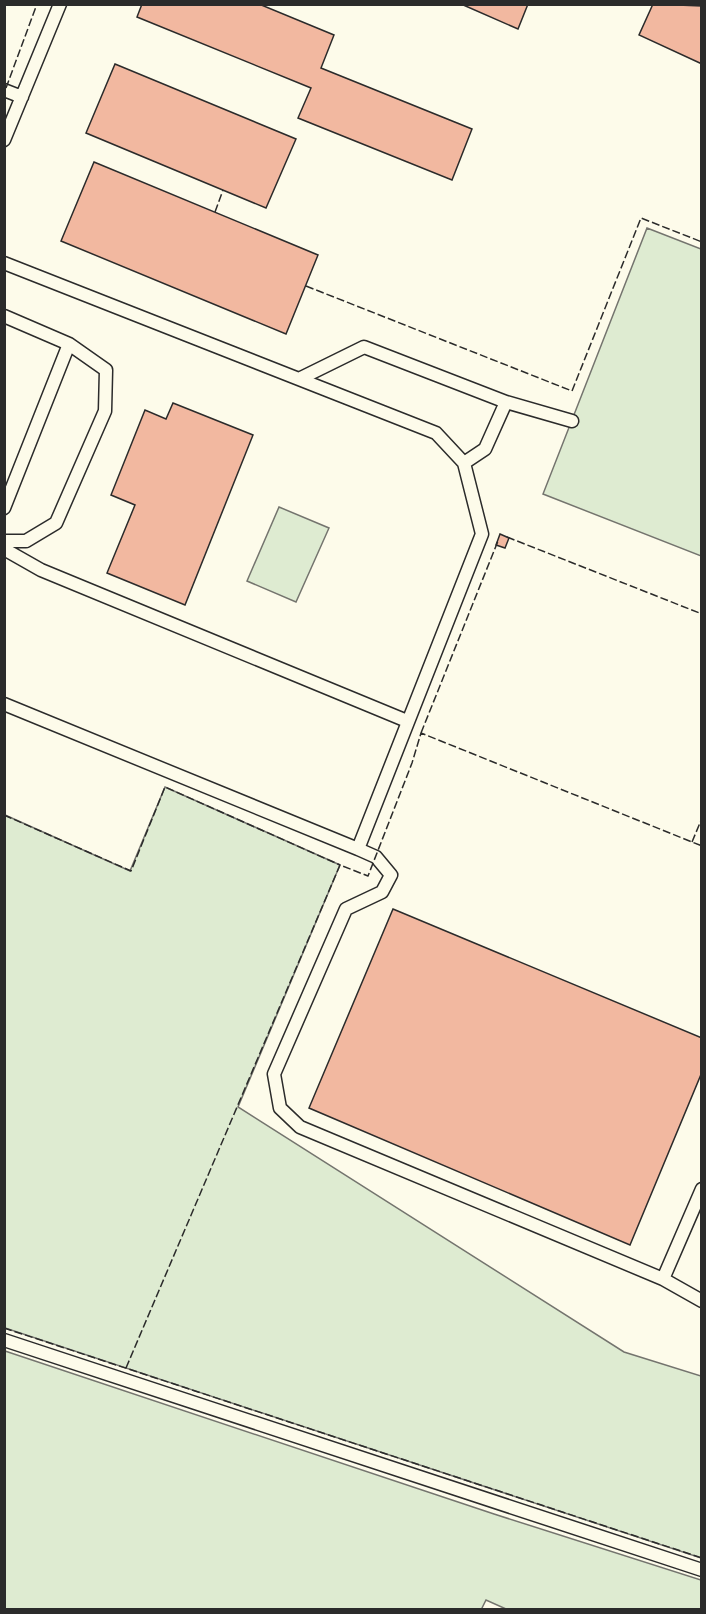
<svg xmlns="http://www.w3.org/2000/svg" width="706" height="1614" font-family="Manrope,sans-serif">
	<style>
		.green { fill: #deebd1; stroke: #74746e; stroke-width: 1.5 }
		.building { fill: #f2b8a0; stroke: #2b2b2b; stroke-width: 1.5 }
		.lines { fill: none; stroke-linecap: round; stroke-linejoin: round }
		.service-casing { stroke: #2b2b2b; stroke-width: 15 }
		.service { stroke: #fdfbea; stroke-width: 12 }
		.fence { stroke: #2b2b2b; stroke-width: 1.5; stroke-dasharray: 8 3; stroke-linecap: butt }
	</style>
	<rect width="100%" height="100%" fill="#fdfbea"/>
	<!-- green -->
	<path class="green" d="M647,228l54,21v307l-158,-62z
		M279,507l50,21 -33,74 -49,-21z
		M165,787l175,78 -102,242 386,245 77,24v182l-696,-230v-513l125,56z
		M5,1351l489,163 207,66v29h-195l-20,-9 -5,10 -476,-1z"/>
	<!-- building -->
	<path class="building" d="M142,4h117l75,31 -13,33 151,61 -20,51 -154,-62 13,-30 -174,-71z
		M461,4h67l-10,25z
		M653,4l49,2v58l-63,-29z
		M115,64l181,75 -30,69 -180,-75z
		M94,162l224,93 -32,79 -225,-93z
		M173,403l80,32 -68,170 -78,-32 28,-68 -24,-10 34,-85 21,9z
		M500,534l9,4 -4,10 -9,-3z
		M393,909l309,129v34l-72,173 -321,-137z"/>
	<g class="lines">
		<!-- service casing -->
		<g class="service-casing">
			<path id="service" d="M4,90l18,7
				M4,140l56,-136
				M4,263l432,170 28,30 18,71 -124,315
				M4,316l65,28 37,26 -1,41 -49,112 -30,18h-22
				M299,379l65,-32 142,55
				M464,463l21,-14 21,-47 66,19
				M4,508l65,-164
				M4,549l37,21 366,151
				M4,704l354,145 18,8 15,18 -9,17 -36,17 -72,165 6,34 20,19 363,152 39,22
				M663,1279l39,-90
				M4,1340l698,230"/>
		</g>
		<!-- service -->
		<use href="#service" class="service"/>
		<!-- fence -->
		<path class="fence" d="M6,88l31,-84
			M215,212l8,-22
			M306,286l266,105 69,-173 61,24
			M507,537l195,77
			M421,733l77,-192
			M4,815l127,56 34,-84 175,78
			M692,842l10,-24
			M4,1328l698,230
			M126,1368l214,-503 28,11 44,-113 9,-30 281,113"/>
	</g>
	<!-- border -->
	<rect width="706" height="1614" fill="none" stroke="#2b2b2b" stroke-width="12"/>
</svg>
